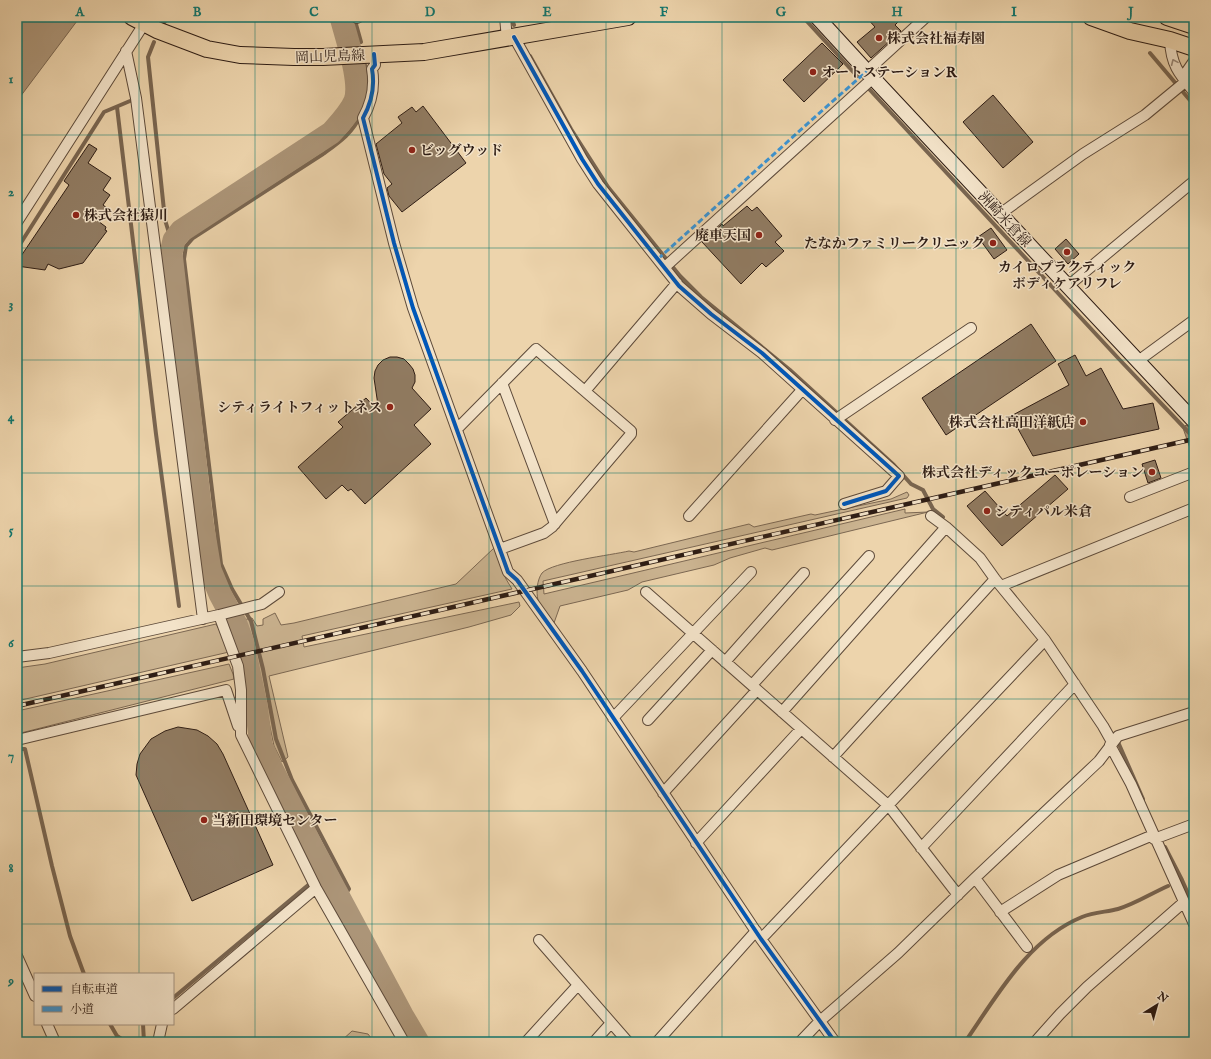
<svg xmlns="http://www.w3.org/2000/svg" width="1211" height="1059" font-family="'IM FELL English','Noto Serif JP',serif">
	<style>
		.green { fill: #ccb592; stroke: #7c6853 }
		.water { fill: #ac9578; stroke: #796550 }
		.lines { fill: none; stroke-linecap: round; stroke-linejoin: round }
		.stream { stroke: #796550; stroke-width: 4 }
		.river { stroke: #ac9578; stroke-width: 23 }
		.building { fill: #917c63; stroke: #2d1c14 }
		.minor-casing { stroke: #5d4a3a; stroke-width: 12 }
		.secondary-casing { stroke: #2d1c14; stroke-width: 16 }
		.primary-casing { stroke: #2d1c14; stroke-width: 18 }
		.trunk-casing { stroke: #2d1c14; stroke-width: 18 }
		.minor { stroke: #f3e3c9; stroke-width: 10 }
		.secondary { stroke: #f3e3c9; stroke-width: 14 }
		.primary { stroke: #edd4ac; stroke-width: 16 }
		.trunk { stroke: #edd4ac; stroke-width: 16 }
		.rail-casing { stroke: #2d1c14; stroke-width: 4.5 }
		.rail { stroke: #f3e3c9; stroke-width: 3; stroke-dasharray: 9; stroke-linecap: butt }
		.quiet { stroke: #3c94d3; stroke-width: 3; stroke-dasharray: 6 3; stroke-linecap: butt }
		.cycleway-casing { stroke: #f3e3c9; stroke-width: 6 }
		.cycleway { stroke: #0057b8; stroke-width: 4 }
		.oneway { stroke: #9a8978 }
		.grid { fill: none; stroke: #0f766e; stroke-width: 1; stroke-opacity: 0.55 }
		.poi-dot { fill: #8f2418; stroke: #f3e3c9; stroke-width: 1.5 }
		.labels { text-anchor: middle; stroke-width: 3; stroke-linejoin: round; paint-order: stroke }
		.poi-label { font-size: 14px; font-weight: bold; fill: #2d1c14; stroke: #f3e3c9; text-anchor: start }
		.street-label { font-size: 14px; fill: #2d1c14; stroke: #f3e3c9 }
		.neatline { fill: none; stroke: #0f766e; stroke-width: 1.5 }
		.grid-label { font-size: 13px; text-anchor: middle; font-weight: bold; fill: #0f766e }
	</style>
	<rect width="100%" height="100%" fill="#edd4ac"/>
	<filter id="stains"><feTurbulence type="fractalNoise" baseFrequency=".005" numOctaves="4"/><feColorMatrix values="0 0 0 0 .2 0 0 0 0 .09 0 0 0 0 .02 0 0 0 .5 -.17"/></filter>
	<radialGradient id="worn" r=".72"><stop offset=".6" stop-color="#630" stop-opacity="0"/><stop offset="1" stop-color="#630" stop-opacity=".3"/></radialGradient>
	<!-- green -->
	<path class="green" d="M907,492l2,3 -2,3 -364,83 1,13 361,-85v4l23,-1 -156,38 -7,-2 -35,10 -16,7 -72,17 -14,8 -68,16 -6,17c-5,-7 -14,-14 -16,-23 -2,-8 -1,-20 4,-27 10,-11 70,-18 87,-22l5,1 115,-28 5,3 57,-13 4,1 76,-16z
		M494,548l12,31 6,10 -210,47 2,11 215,-45 1,4 -9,9 -42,12 -200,49 19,81 -6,5 -8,-16 -24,-113 -7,-13 9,-2 5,8 6,-1v-6l12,-6 6,12 13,-2 162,-39z
		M216,624l11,20 2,8 -212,49v-33l28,-4z
		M229,664l4,10 1,5 -217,55v-23z
		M352,1031l16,3 6,8h-34z"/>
	<!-- water -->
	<path class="water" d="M17,17h63l-63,84z
		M1186,425l8,9v17h-3l-8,-23z"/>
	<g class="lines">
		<!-- stream -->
		<path class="stream" d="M354,17l7,25
			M511,17l3,8
			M803,17l54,59
			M163,24l5,-7
			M154,42l-6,15 17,163 5,16 4,4
			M1150,53l44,52
			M530,56l41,73 37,58 72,89 21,21 89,73 104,95 17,19 12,6 10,19 10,8
			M365,65l2,27
			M870,90l248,268 76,80
			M117,107l39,327 23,172
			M17,249l87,-137 26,-11
			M1118,742l25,57
			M17,749h8l27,117 18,70 14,38
			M1165,847l17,33
			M1180,881l2,-1 12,27
			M341,901l8,-12 -57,-109 -16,-41 -13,-70 -12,-48 -19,-32 -11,-25 -37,-305 2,-13 7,-8 130,-84c15,-11 30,-21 37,-38
			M173,998l152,-127
			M110,1024l7,12 9,6
			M143,1024l1,18
			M965,1042c32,-46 63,-103 117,-125 12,-5 25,-5 36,-8 17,-5 34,-16 50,-23"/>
		<!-- river -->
		<path class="river" d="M341,17c5,20 21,65 14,84 -5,12 -16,23 -24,32l-150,98 -7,9 -3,13 31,269 8,48 10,24 16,30 7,19 13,62 5,40 10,22 40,78 91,170 16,27"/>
	</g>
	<!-- building -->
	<path class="building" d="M866,17h37l-8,8 6,6 -30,27 -14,-16 18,-15z
		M822,43l21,21 -39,38 -21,-22z
		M993,95l40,47 -30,26 -40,-46z
		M423,106l43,57 -64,49 -13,-16 -2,-8 5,-4 -8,-10 -8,-30 26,-21 -4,-6 14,-10 4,5z
		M89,144l8,5 -9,14 23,15 -8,12 7,5 -7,10 4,3 -9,13 8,6 -1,3 2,1 -24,32 -24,6 -11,-5 -3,6 -28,-4v-4l52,-77 -5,-4z
		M747,206l5,5 5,-4 25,29 -7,6 9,9 -18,16 -4,-4 -21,21 -39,-42 20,-18 1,2z
		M991,228l16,22 -13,9 -16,-22z
		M1066,239l13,15 -11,10 -13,-15z
		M1031,324l25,37 -110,74 -24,-37z
		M1075,355l11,21 15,-8 22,41 30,-6 6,26 -126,27 -22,-40 58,-31 -11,-21z
		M390,357h7l7,2 5,5 4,5 2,6v7l-3,6 19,21 -17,16 17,19 -66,60 -14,-15 -3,2 -6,-6 -16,14 -28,-32 45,-40 -5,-5 28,-24 13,14 -5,-34 1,-7 3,-6 5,-5z
		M1155,460l6,18 -13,5 -6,-19z
		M1055,475l13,14 -66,57 -35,-40 18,-15 22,25z
		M178,727l19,3 11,6 9,8 6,10 50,111 -81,36 -56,-126 1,-11 3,-10 11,-15 14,-8z"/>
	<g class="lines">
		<!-- minor casing -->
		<g class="minor-casing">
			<path id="minor" d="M505,17l2,22
				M357,18l2,-1
				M514,37l68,122 16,25 81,102 32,28 51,39 137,123 -13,15 -42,13
				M1170,40c1,25 9,34 24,52
				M126,51l10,47 67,521
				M374,54l1,11 -3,4c3,17 0,33 -9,49l31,125 19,65 95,264 9,8 65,91 179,268 74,103
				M867,71l59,-54
				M1185,82v-8l9,-13
				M1000,214l83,-60 62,-39 40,-33
				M17,222l127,-198
				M665,267l208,-189
				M1068,286l126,-105
				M1138,361l56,-41
				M502,383l53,141
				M585,391l92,-108
				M835,420l136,-92
				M457,429l79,-80 95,82v3l-79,93 -8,6 -44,16
				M1130,497l64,-25
				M689,516l113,-126
				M931,516l15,11 34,31 15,21 50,61 58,86 9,16
				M1001,586l193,-78
				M646,592l243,214 69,89
				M219,615l19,51 3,24v45l75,153 88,154
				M17,657l32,-4 170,-38 43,-11 17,-12
				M725,662l79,-89
				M752,685l117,-129
				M782,712l164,-185
				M613,718l138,-146
				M648,720l64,-70
				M17,740l209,-50 12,36
				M1110,745l21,39 63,140
				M833,757l162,-178
				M663,793l94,-103
				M1154,839l40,-15
				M696,843l105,-114
				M921,848l154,-164
				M975,878l52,69
				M1000,912l58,-37 95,-40
				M761,939l284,-299
				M539,940l89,102
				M17,956l18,40
				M173,1009l143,-121
				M47,1024l8,18
				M158,1042l4,-18
				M526,1042l52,-57
				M594,1042l17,-19
				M657,1042l99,-111
				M800,1042l20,-21 78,-68 77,-75 124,-117 19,-25 76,-24
				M1035,1042l25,-28 27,-27 97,-85"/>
		</g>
		<!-- secondary casing -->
		<g class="secondary-casing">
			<path id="secondary" d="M817,17l56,61 321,343"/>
		</g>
		<!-- primary casing -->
		<g class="primary-casing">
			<path id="primary" d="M132,17l25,13 50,19 33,6 54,2h29l101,-5 204,-35"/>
		</g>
		<!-- trunk casing -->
		<g class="trunk-casing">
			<path id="trunk" d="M1091,17l39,14 40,9 24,8
				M1167,17l27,9"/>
		</g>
		<!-- minor -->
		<use href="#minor" class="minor"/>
		<!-- secondary -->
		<use href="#secondary" class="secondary"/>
		<!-- primary -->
		<use href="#primary" class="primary"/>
		<!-- trunk -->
		<use href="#trunk" class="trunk"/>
		<!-- rail casing -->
		<g class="rail-casing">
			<path id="rail" d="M17,706l1177,-267"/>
		</g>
		<!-- rail -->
		<use href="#rail" class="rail"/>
		<!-- quiet -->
		<path class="quiet" d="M658,259l158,-143 51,-45"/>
		<!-- cycleway casing -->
		<g class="cycleway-casing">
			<path id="cycleway" d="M514,37l68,122 16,25 81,102 32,28 51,39 137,123 -13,15 -42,13
				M374,54l1,11 -3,4c3,17 0,33 -9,49l31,125 19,65 95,264 9,8 65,91 179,268 74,103"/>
		</g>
		<!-- cycleway -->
		<use href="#cycleway" class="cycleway"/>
	</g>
	<!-- one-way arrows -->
	<defs><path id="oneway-chevron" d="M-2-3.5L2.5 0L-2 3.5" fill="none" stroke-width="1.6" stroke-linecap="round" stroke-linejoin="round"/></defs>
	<use class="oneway" href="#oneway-chevron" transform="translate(1174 62) rotate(-114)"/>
	<!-- grid -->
	<path class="grid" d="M139,17v957M255,17v1025M372,17v1025M489,17v1025M606,17v1025M722,17v1025M839,17v1025M956,17v1025M1072,17v1025M17,135h1177M17,248h1177M17,360h1177M17,473h1177M17,586h1177M17,699h1177M17,811h1177M17,924h1177M139,1024v18"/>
	<!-- markers -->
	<g class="poi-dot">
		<circle cx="879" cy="38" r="4"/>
		<circle cx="813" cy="72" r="4"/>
		<circle cx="412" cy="150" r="4"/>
		<circle cx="76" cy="215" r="4"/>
		<circle cx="759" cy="235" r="4"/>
		<circle cx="993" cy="243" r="4"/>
		<circle cx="1067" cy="252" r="4"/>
		<circle cx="390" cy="407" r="4"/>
		<circle cx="1083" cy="422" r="4"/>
		<circle cx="1152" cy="472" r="4"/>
		<circle cx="987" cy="511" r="4"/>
		<circle cx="204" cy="820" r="4"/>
	</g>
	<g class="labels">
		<!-- poi labels -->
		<g class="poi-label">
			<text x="887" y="43">株式会社福寿園</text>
			<text x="821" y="77">オートステーションR</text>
			<text x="420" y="155">ビッグウッド</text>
			<text x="84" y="220">株式会社猿川</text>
			<text x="751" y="240" text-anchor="end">廃車天国</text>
			<text x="985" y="248" text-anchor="end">たなかファミリークリニック</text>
			<text x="1067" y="272" text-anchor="middle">カイロプラクティック<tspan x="1067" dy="16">ボディケアリフレ</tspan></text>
			<text x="382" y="412" text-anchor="end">シティライトフィットネス</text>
			<text x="1075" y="427" text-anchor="end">株式会社高田洋紙店</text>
			<text x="1144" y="477" text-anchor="end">株式会社ディックコーポレーション</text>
			<text x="995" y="516">シティパル米倉</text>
			<text x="212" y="825">当新田環境センター</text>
		</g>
		<!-- street labels -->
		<g class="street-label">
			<text transform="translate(330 56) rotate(-2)" y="5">岡山児島線</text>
			<text transform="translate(1005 219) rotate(47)" y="5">洲崎米倉線</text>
		</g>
	</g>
	<!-- margin -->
	<rect width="1211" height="1059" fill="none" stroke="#edd4ac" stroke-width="44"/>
	<!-- legend -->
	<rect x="34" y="973" width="140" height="52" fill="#f3e3c9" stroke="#a49381"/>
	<rect x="42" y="986" width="20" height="6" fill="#0057b8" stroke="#a49381"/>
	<text x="70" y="993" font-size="12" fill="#2d1c14">自転車道</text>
	<rect x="42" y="1006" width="20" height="6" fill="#3c94d3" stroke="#a49381"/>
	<text x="70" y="1013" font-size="12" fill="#2d1c14">小道</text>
	<!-- north arrow -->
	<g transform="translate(1157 1005) rotate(37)" stroke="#f3e3c9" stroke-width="3" paint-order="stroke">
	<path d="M0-3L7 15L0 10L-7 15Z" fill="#2d1c14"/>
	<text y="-6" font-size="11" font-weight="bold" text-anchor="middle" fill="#2d1c14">N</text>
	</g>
	<rect x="22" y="22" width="1167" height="1015" class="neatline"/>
	<g class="grid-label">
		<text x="80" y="16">A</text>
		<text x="197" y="16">B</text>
		<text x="314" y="16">C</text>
		<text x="430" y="16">D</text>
		<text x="547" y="16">E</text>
		<text x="664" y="16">F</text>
		<text x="781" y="16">G</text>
		<text x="897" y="16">H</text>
		<text x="1014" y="16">I</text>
		<text x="1131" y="16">J</text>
		<text x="11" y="83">1</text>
		<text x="11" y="196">2</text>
		<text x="11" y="308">3</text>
		<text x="11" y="421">4</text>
		<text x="11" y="534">5</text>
		<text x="11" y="647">6</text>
		<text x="11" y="760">7</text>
		<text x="11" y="872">8</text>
		<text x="11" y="985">9</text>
	</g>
	<rect width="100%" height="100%" filter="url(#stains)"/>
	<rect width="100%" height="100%" fill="url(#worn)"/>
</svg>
